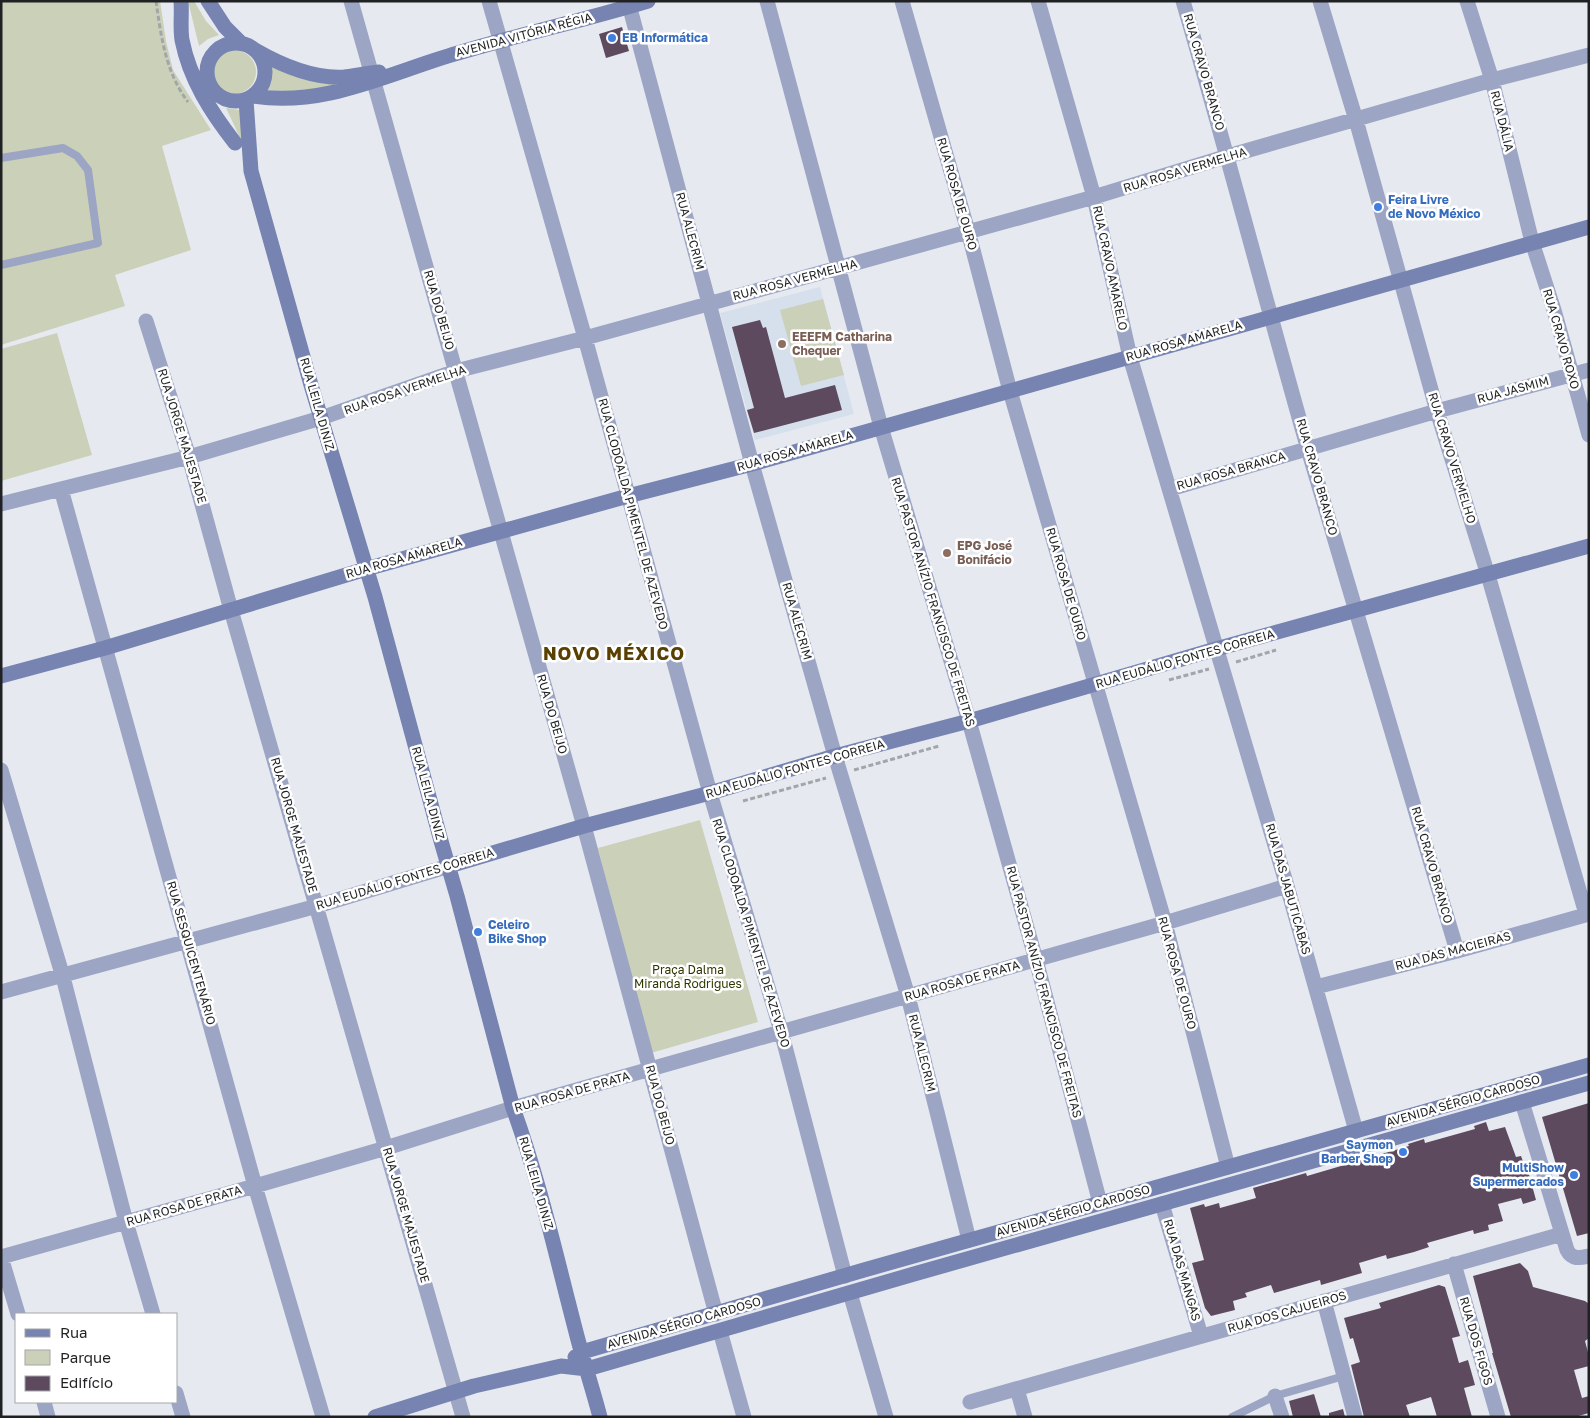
<svg xmlns="http://www.w3.org/2000/svg" width="1590" height="1418" font-family="'Golos Text',sans-serif">
	<style>
		.built { fill: #d6e0ec }
		.green { fill: #cbd0b8 }
		.building { fill: #5d4a5f }
		.lines { fill: none; stroke-linecap: round; stroke-linejoin: round }
		.path { stroke: #a2a6aa; stroke-width: 3; stroke-dasharray: 5 2.5; stroke-linecap: butt }
		.lane { stroke: #9ca5c4; stroke-width: 8 }
		.street { stroke: #9ca5c4; stroke-width: 15 }
		.secondary { stroke: #7783b0; stroke-width: 15 }
		.shop-dot { fill: #3f7fe0; stroke: #fff; stroke-width: 2 }
		.education-dot { fill: #8d6e63; stroke: #fff; stroke-width: 2 }
		.labels { text-anchor: middle; stroke-width: 5; stroke-linejoin: round; paint-order: stroke }
		.street-label { font-size: 12px; fill: #1f2123; stroke: #fff }
		.shop-label { font-size: 12px; font-weight: bold; fill: #366cbe; stroke: #fff; text-anchor: start }
		.education-label { font-size: 12px; font-weight: bold; fill: #785e54; stroke: #fff; text-anchor: start }
		.park-label { font-size: 12px; fill: #303601; stroke: #fff }
		.district-label { font-size: 18px; font-weight: bold; letter-spacing: 1px; fill: #5a4000; stroke: #fff }
	</style>
	<rect width="100%" height="100%" fill="#e6eaf0"/>
	<!-- built -->
	<path class="built" d="M820,287l34,127 -99,26 -35,-127z"/>
	<!-- green -->
	<path class="green" d="M1,1h159l6,40 7,29 38,60 -49,16 29,104 -76,25 10,31 -124,39z
		M188,1h6l12,20 13,14 -11,4 -9,7z
		M212 72a22 22 0 1 1 44 0a22 22 0 1 1-44 0Z
		M269,65l71,17c-28,12 -47,9 -76,8l6,-16z
		M226,108l20,3 -2,35z
		M823,299l21,76 -43,11 -21,-76z
		M57,333l35,122 -91,26v-132z
		M700,820l58,202 -107,31 -53,-205z"/>
	<!-- building -->
	<path class="building" d="M622,27l7,24 -23,7 -7,-24z
		M760,320l3,8 3,-1 19,71 50,-13 7,25 -88,23 -7,-23 7,-2 -22,-81z
		M1589,1103v130l-12,3 -35,-119z
		M1486,1122l3,9 16,-4 11,30 5,-1 4,11h2l9,33 -13,4 -2,-6 -23,6 5,17 -15,4 1,5 -15,4 -1,-4 -46,13 2,4 -15,5 -27,7 -1,-4 -27,8 3,10 -41,12 -1,-5 -46,13 -3,-8 -26,8 2,4 -14,4 2,9 -24,6 -6,-8 -13,-45 12,-3 -14,-52 14,-4 1,3 14,-4 1,5 36,-10 -3,-10 53,-15 1,3 102,-30 -1,-2 16,-5 1,4 50,-14 -1,-3z
		M1520,1263l8,8 5,16 52,14 4,3v34l-4,3 4,15v10l-15,4 8,28 7,-2v17l-14,4h-64l-19,-64h1l-20,-77z
		M1439,1285l6,2 15,49 -8,2 7,25 9,-3 7,25 -11,3 8,29h-35l-6,-20 -25,8 4,12h-46l-13,-52 9,-3 -7,-24 -3,1 -6,-21 37,-10 -2,-5z
		M1314,1394l7,23h-28l-4,-16z
		M1343,1409l2,8h-16v-4z"/>
	<g class="lines">
		<!-- path -->
		<path class="path" d="M156,1c5,36 10,72 32,101
			M1236,662l40,-12
			M1169,680l40,-11
			M854,770l85,-24
			M743,801l83,-23"/>
		<!-- lane -->
		<path class="lane" d="M1,158l62,-10 14,8 11,14 10,73 -97,22
			M1232,1417l43,-21 69,-20"/>
		<!-- street -->
		<path class="street" d="M351,1l233,825 132,488
			M489,1l96,337 125,455 71,238 64,245
			M628,1l124,463 83,292 73,240 61,244
			M767,1l114,426 88,294 67,239 64,243
			M902,1l66,230 42,160 155,532 63,244
			M1038,1l56,196 36,160 157,529 69,245
			M1183,1c43,148 82,297 124,445 49,169 101,336 150,505
			M1320,1l36,119 81,291 51,164 98,339
			M1467,1l25,79 40,162 22,68 35,125
			M146,321l43,136 42,153 232,807
			M61,489l194,697 68,231
			M1170,489l267,-78 152,-41
			M1,504l188,-47 132,-39 135,-47 129,-33 509,-141 134,-41 264,-76 97,-25
			M1,770l62,207 63,245 27,92
			M1316,987l141,-36 132,-37
			M1,992l316,-86 132,-40
			M1522,1102l45,148c5,10 13,8 22,6
			M1162,1204l39,132
			M1,1257l254,-71 131,-38 127,-40 652,-185 122,-37
			M1,1257l17,57
			M1454,1264l44,153
			M850,1293l36,124
			M1324,1301l31,116
			M720,1331l24,86
			M1017,1389l8,28
			M176,1393l7,24
			M1275,1396l7,21
			M44,1402l4,15
			M970,1402l592,-168"/>
		<!-- secondary -->
		<path class="secondary" d="M181,1c1,13 -1,27 1,39 8,40 29,72 53,103
			M208,1l17,26 16,16
			M207 72a29 29 0 1 1 58 0a29 29 0 1 1-58 0Z
			M255,50c26,15 57,29 89,27 11,-1 23,-4 35,-5
			M253,96c71,12 138,-24 205,-43 63,-19 127,-33 190,-52
			M246,100l5,71 60,214 64,212 66,244 16,55 56,212c27,74 44,152 64,228 7,27 16,54 23,81
			M1,676l104,-28 261,-79 262,-73 124,-32 837,-237
			M449,866l135,-40 126,-33 125,-37 134,-35 247,-72 373,-103
			M575,1357l7,-5 282,-82 725,-205
			M375,1417l99,-31 87,-20 26,3 327,-95 675,-191"/>
	</g>
	<!-- markers -->
	<g class="shop-dot">
		<circle cx="612" cy="38" r="5"/>
		<circle cx="1378" cy="207" r="5"/>
		<circle cx="478" cy="932" r="5"/>
		<circle cx="1403" cy="1152" r="5"/>
		<circle cx="1574" cy="1175" r="5"/>
	</g>
	<g class="education-dot">
		<circle cx="782" cy="344" r="5"/>
		<circle cx="947" cy="553" r="5"/>
	</g>
	<g class="labels">
		<!-- street labels -->
		<g class="street-label">
			<text transform="translate(524 35) rotate(-15)" y="4">AVENIDA VITÓRIA RÉGIA</text>
			<text transform="translate(1204 72) rotate(74)" y="4">RUA CRAVO BRANCO</text>
			<text transform="translate(1502 121) rotate(76)" y="4">RUA DÁLIA</text>
			<text transform="translate(1185 170) rotate(-17)" y="4">RUA ROSA VERMELHA</text>
			<text transform="translate(957 194) rotate(74)" y="4">RUA ROSA DE OURO</text>
			<text transform="translate(690 231) rotate(75)" y="4">RUA ALECRIM</text>
			<text transform="translate(1110 268) rotate(78)" y="4">RUA CRAVO AMARELO</text>
			<text transform="translate(795 280) rotate(-15)" y="4">RUA ROSA VERMELHA</text>
			<text transform="translate(439 310) rotate(74)" y="4">RUA DO BEIJO</text>
			<text transform="translate(1561 339) rotate(74)" y="4">RUA CRAVO ROXO</text>
			<text transform="translate(1184 341) rotate(-16)" y="4">RUA ROSA AMARELA</text>
			<text transform="translate(405 390) rotate(-19)" y="4">RUA ROSA VERMELHA</text>
			<text transform="translate(1513 390) rotate(-15)" y="4">RUA JASMIM</text>
			<text transform="translate(317 404) rotate(74)" y="4">RUA LEILA DINIZ</text>
			<text transform="translate(182 436) rotate(73)" y="4">RUA JORGE MAJESTADE</text>
			<text transform="translate(795 451) rotate(-16)" y="4">RUA ROSA AMARELA</text>
			<text transform="translate(1452 458) rotate(73)" y="4">RUA CRAVO VERMELHO</text>
			<text transform="translate(1231 471) rotate(-16)" y="4">RUA ROSA BRANCA</text>
			<text transform="translate(1317 477) rotate(74)" y="4">RUA CRAVO BRANCO</text>
			<text transform="translate(633 514) rotate(75)" y="4">RUA CLODOALDA PIMENTEL DE AZEVEDO</text>
			<text transform="translate(404 558) rotate(-16)" y="4">RUA ROSA AMARELA</text>
			<text transform="translate(1066 584) rotate(74)" y="4">RUA ROSA DE OURO</text>
			<text transform="translate(933 602) rotate(73)" y="4">RUA PASTOR ANÍZIO FRANCISCO DE FREITAS</text>
			<text transform="translate(797 621) rotate(74)" y="4">RUA ALECRIM</text>
			<text transform="translate(1185 659) rotate(-16)" y="4">RUA EUDÁLIO FONTES CORREIA</text>
			<text transform="translate(552 714) rotate(74)" y="4">RUA DO BEIJO</text>
			<text transform="translate(795 769) rotate(-16)" y="4">RUA EUDÁLIO FONTES CORREIA</text>
			<text transform="translate(428 793) rotate(75)" y="4">RUA LEILA DINIZ</text>
			<text transform="translate(294 825) rotate(74)" y="4">RUA JORGE MAJESTADE</text>
			<text transform="translate(1432 865) rotate(74)" y="4">RUA CRAVO BRANCO</text>
			<text transform="translate(405 879) rotate(-17)" y="4">RUA EUDÁLIO FONTES CORREIA</text>
			<text transform="translate(1288 889) rotate(74)" y="4">RUA DAS JABUTICABAS</text>
			<text transform="translate(751 933) rotate(73)" y="4">RUA CLODOALDA PIMENTEL DE AZEVEDO</text>
			<text transform="translate(1453 951) rotate(-15)" y="4">RUA DAS MACIEIRAS</text>
			<text transform="translate(191 953) rotate(74)" y="4">RUA SESQUICENTENÁRIO</text>
			<text transform="translate(1177 973) rotate(75)" y="4">RUA ROSA DE OURO</text>
			<text transform="translate(962 981) rotate(-16)" y="4">RUA ROSA DE PRATA</text>
			<text transform="translate(1044 992) rotate(75)" y="4">RUA PASTOR ANÍZIO FRANCISCO DE FREITAS</text>
			<text transform="translate(922 1053) rotate(76)" y="4">RUA ALECRIM</text>
			<text transform="translate(572 1092) rotate(-16)" y="4">RUA ROSA DE PRATA</text>
			<text transform="translate(1463 1101) rotate(-16)" y="4">AVENIDA SÉRGIO CARDOSO</text>
			<text transform="translate(660 1105) rotate(75)" y="4">RUA DO BEIJO</text>
			<text transform="translate(536 1183) rotate(74)" y="4">RUA LEILA DINIZ</text>
			<text transform="translate(184 1206) rotate(-16)" y="4">RUA ROSA DE PRATA</text>
			<text transform="translate(1073 1211) rotate(-16)" y="4">AVENIDA SÉRGIO CARDOSO</text>
			<text transform="translate(406 1215) rotate(74)" y="4">RUA JORGE MAJESTADE</text>
			<text transform="translate(1182 1270) rotate(74)" y="4">RUA DAS MANGAS</text>
			<text transform="translate(1287 1312) rotate(-16)" y="4">RUA DOS CAJUEIROS</text>
			<text transform="translate(684 1323) rotate(-16)" y="4">AVENIDA SÉRGIO CARDOSO</text>
			<text transform="translate(1476 1341) rotate(74)" y="4">RUA DOS FIGOS</text>
		</g>
		<!-- shop labels -->
		<g class="shop-label">
			<text x="622" y="42">EB Informática</text>
			<text x="1388" y="204">Feira Livre<tspan x="1388" dy="14">de Novo México</tspan></text>
			<text x="488" y="929">Celeiro<tspan x="488" dy="14">Bike Shop</tspan></text>
			<text x="1393" y="1149" text-anchor="end">Saymon<tspan x="1393" dy="14">Barber Shop</tspan></text>
			<text x="1564" y="1172" text-anchor="end">MultiShow<tspan x="1564" dy="14">Supermercados</tspan></text>
		</g>
		<!-- education labels -->
		<g class="education-label">
			<text x="792" y="341">EEEFM Catharina<tspan x="792" dy="14">Chequer</tspan></text>
			<text x="957" y="550">EPG José<tspan x="957" dy="14">Bonifácio</tspan></text>
		</g>
		<!-- park labels -->
		<g class="park-label">
			<text x="688" y="974">Praça Dalma<tspan x="688" dy="14">Miranda Rodrigues</tspan></text>
		</g>
		<!-- district labels -->
		<g class="district-label">
			<text x="614" y="660">NOVO MÉXICO</text>
		</g>
	</g>
	<!-- border -->
	<rect width="1590" height="1418" fill="none" stroke="#1f2123" stroke-width="5"/>
	<!-- legend -->
	<rect x="15" y="1313" width="162" height="90" fill="#ffffff" stroke="#a5a6a7"/>
	<rect x="25" y="1329" width="25" height="8" fill="#7783b0" stroke="#a5a6a7"/>
	<text x="60" y="1338" font-size="15" fill="#1f2123">Rua</text>
	<rect x="25" y="1350" width="25" height="15" fill="#cbd0b8" stroke="#a5a6a7"/>
	<text x="60" y="1363" font-size="15" fill="#1f2123">Parque</text>
	<rect x="25" y="1376" width="25" height="15" fill="#5d4a5f" stroke="#a5a6a7"/>
	<text x="60" y="1388" font-size="15" fill="#1f2123">Edifício</text>
</svg>
